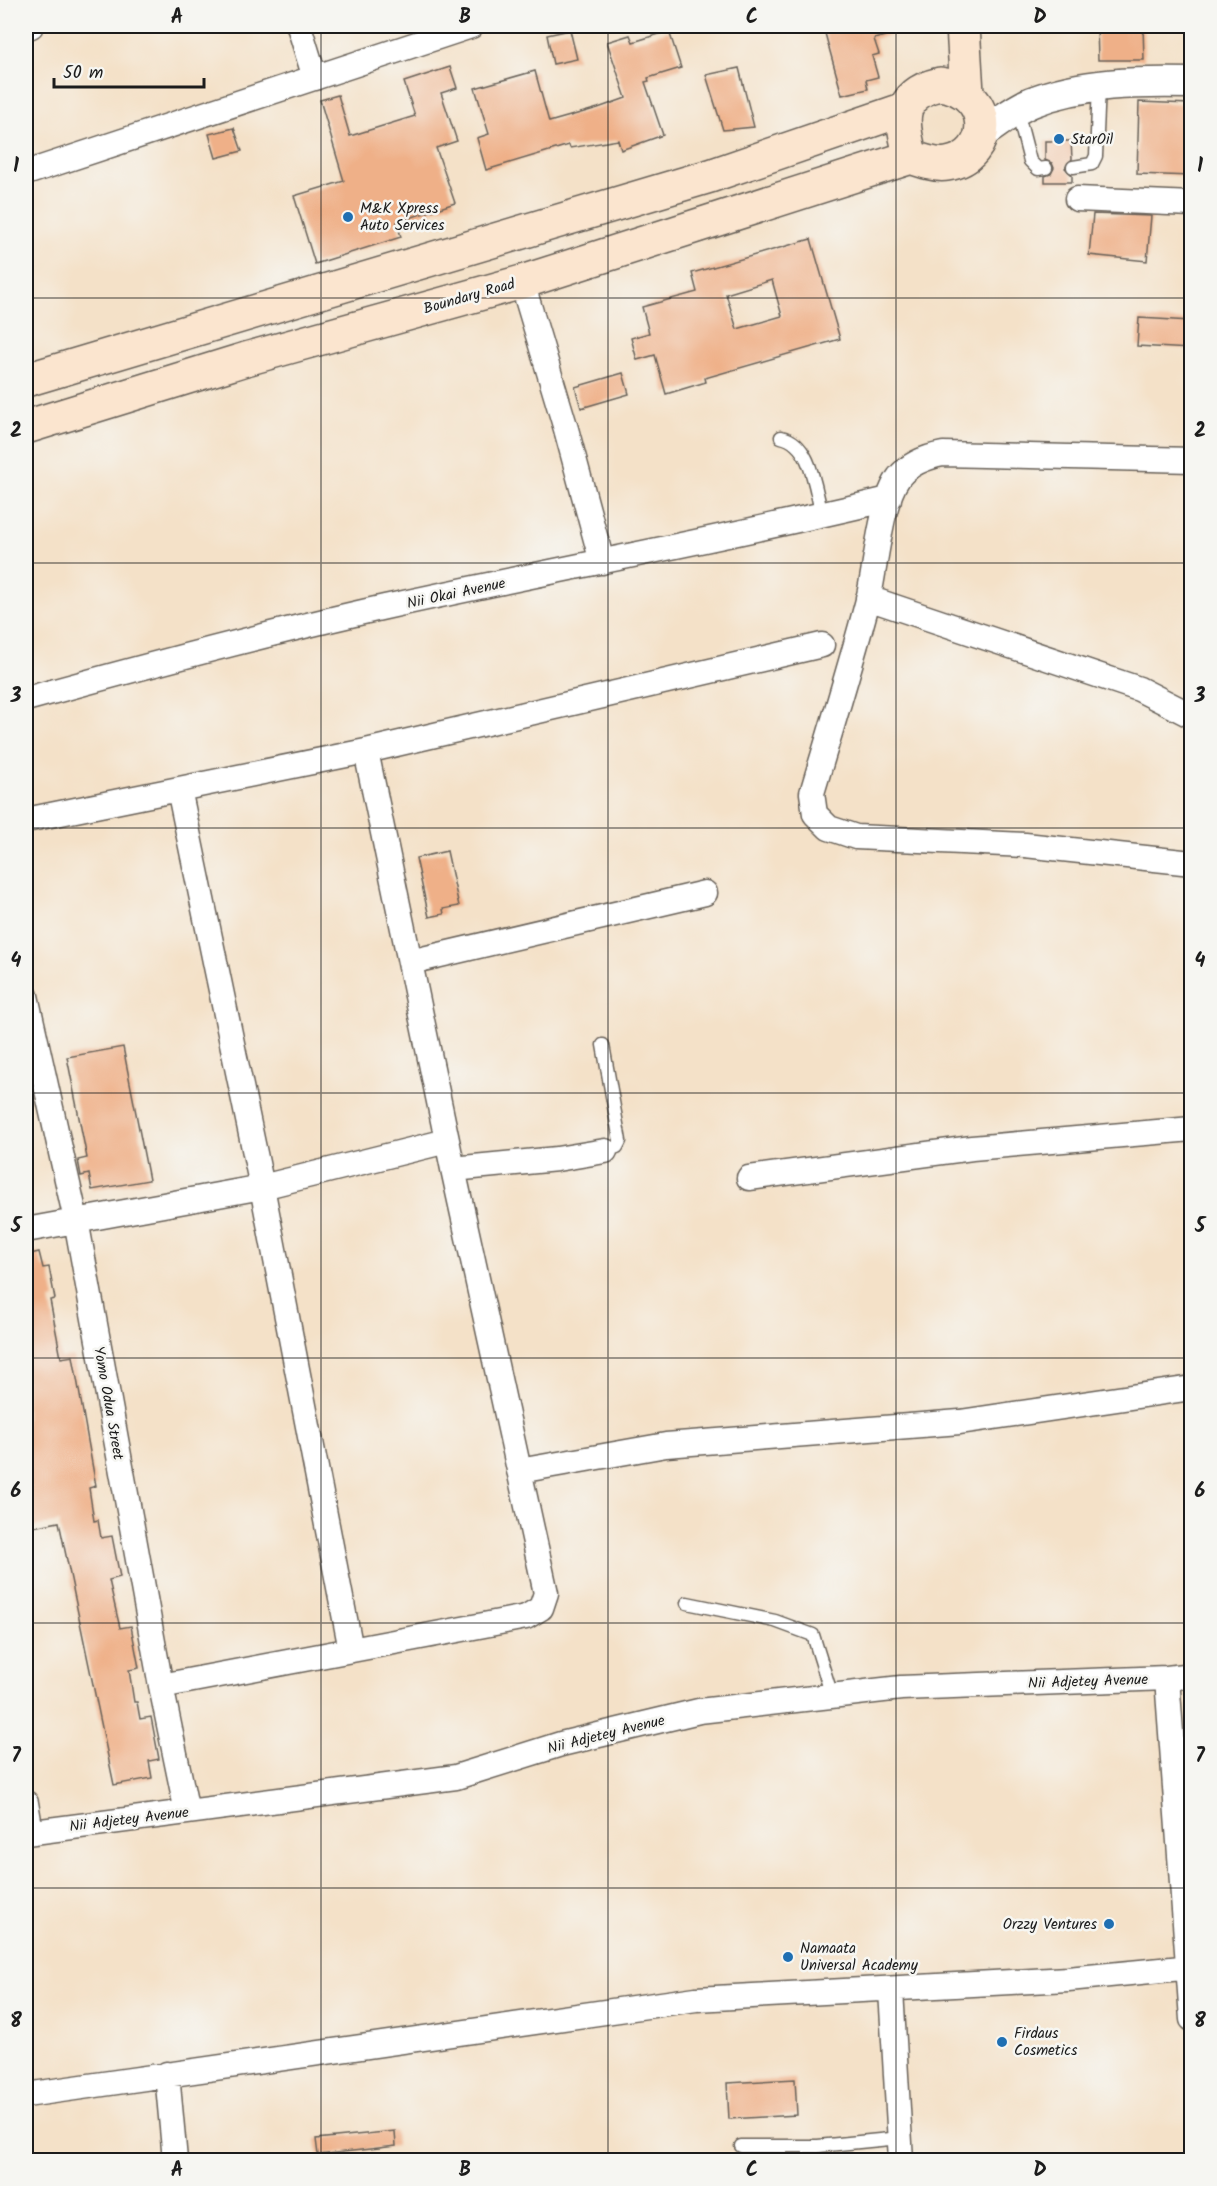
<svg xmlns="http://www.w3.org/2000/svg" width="1217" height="2186" font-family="Kalam,sans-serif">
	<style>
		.building { fill: #efb088; fill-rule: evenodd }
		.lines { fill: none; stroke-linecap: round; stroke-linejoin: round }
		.service-casing { stroke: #686158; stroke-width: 15 }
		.minor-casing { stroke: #686158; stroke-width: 27 }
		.tertiary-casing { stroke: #686158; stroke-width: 33 }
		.secondary-casing { stroke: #686158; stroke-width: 36 }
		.service { stroke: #fff; stroke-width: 12 }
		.minor { stroke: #fff; stroke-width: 24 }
		.tertiary { stroke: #fff; stroke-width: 30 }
		.secondary { stroke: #fbe5cf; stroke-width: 33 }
		.grid { fill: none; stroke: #1c1c1c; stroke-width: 1.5; stroke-opacity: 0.55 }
		.poi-dot { fill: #1f6fb2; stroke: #f6f6f2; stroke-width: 2 }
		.labels { text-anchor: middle; stroke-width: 5; stroke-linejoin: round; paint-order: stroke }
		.poi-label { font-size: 15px; fill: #1c1c1c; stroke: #f6f6f2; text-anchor: start }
		.street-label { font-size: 15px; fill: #1c1c1c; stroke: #f6f6f2 }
		.neatline { fill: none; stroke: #1c1c1c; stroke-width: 2 }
		.grid-label { font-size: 20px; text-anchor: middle; font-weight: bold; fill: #1c1c1c }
	</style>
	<rect width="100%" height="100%" fill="#f6f6f2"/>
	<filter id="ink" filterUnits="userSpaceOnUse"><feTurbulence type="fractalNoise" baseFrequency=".0167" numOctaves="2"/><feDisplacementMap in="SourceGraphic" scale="12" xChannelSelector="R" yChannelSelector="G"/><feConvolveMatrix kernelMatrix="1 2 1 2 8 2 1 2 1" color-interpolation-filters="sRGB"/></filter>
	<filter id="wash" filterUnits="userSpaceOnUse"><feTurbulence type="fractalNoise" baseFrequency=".008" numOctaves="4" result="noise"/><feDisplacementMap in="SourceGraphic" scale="24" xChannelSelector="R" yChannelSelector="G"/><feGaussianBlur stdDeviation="1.35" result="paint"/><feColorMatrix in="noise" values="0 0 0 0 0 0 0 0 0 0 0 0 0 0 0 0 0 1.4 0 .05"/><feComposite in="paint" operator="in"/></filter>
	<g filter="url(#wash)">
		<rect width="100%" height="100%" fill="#f4e1c8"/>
		<g id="blocks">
			<!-- building -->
			<path class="building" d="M823,26h80v5l-29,8 5,15 -7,2 6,21 -12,3 2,9 -26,6z
				M1097,26h46l1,34h-46z
				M570,30l7,29 -24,5 -6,-29z
				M669,31l12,37 -33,10 1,3 -4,1 18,53 -42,15 -3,-10 -48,8 -1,-3 -83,25 -9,-32 12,-4 -14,-46 60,-17 14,51 49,-14 28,-10 -19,-56 23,-7 3,7z
				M450,67l7,21 -16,5 16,48 -21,7 19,55 -58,19 4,15 -86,27 -21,-68 50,-15 -24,-81 18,-5 12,41 65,-20 -11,-34z
				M739,68l15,59 -31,3 -17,-55z
				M1139,102l52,2v72l-54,-2z
				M234,128l8,23 -26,7 -7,-24z
				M1045,141h26l1,18 -7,9 7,7v7h-27v-6l6,-2 3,-6 -2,-5 -7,-3z
				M1093,214l58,2 -4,45 -58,-6z
				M811,239l29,100 -135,39 1,4 -40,12 -11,-39 -18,5 -6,-22 18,-5 -7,-26 55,-15 -5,-19zM772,280l10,36 -45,13 -11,-35z
				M1139,318l52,3v28l-54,-3z
				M623,373l6,21 -48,14 -6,-21z
				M447,851l12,55 -16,3 1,5 -15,3 -13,-59z
				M123,1047l26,133 -57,10 -3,-16 -8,2 -3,-16 9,-2 -20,-101z
				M39,1252l4,16 6,-1 6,32 -5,1 11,58 12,-2 23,130 -7,2 5,33 4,-1 3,18 11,-2 8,41 -11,3 7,31 4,17 11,-2 8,42 -10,2 5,32h3l3,17 11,-2 8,42 -10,2 3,17 -38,7 -55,-263 -31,6 -2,-3v-270z
				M795,2079l2,36 -68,4 -2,-36z
				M395,2131l1,15 -78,9 -2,-16z"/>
		</g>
	</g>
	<g filter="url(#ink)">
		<use href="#blocks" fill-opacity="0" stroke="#686158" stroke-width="1.5"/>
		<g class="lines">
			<!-- service casing -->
			<g class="service-casing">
				<path id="service" d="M1017,111l13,50 8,8 8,-1
					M1073,167l19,-3 4,-8 3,-70
					M781,437c31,6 34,53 41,78
					M603,1045l17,96 -3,6 -12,4
					M687,1603l88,18 38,14 19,61
					M741,2146h77l82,-8"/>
			</g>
			<!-- minor casing -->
			<g class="minor-casing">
				<path id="minor" d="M299,26l16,52
					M26,28l5,-2
					M26,173l445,-147
					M1077,199l115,5
					M522,282l44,147 36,133
					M1192,460l-249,-6c-16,3 -33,9 -44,23 -19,26 -23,90 -31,123 -17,65 -37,129 -56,193l3,21 14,14 27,9 169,8 167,18
					M868,598l271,91 53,27
					M26,699c119,-33 238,-65 359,-92 168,-37 337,-68 504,-108
					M179,789l83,398 89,463
					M26,820l340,-69 456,-106
					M410,962l295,-69
					M26,996l50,224 85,466 26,126
					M453,1169l104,-10 48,-8
					M749,1178l223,-30 220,-19
					M26,1230l236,-43 185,-46
					M519,1471l147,-26 294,-23 232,-34
					M1167,1678l25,341
					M161,1686l365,-69 15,-9 5,-15 -93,-424 -87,-418
					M26,1803l5,29
					M26,1833l430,-56 105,-33 138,-33 202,-23 266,-10 25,-3
					M891,1990l10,170
					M167,2074l8,86
					M26,2095l670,-96 372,-20 124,-12"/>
			</g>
			<!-- tertiary casing -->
			<g class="tertiary-casing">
				<path id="tertiary" d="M981,134c16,-10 33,-25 51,-32 50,-20 106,-20 160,-19"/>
			</g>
			<!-- secondary casing -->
			<g class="secondary-casing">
				<path id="secondary" d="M963,26l4,67
					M940,84c55,8 54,73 7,80 -11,2 -25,-3 -36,-7 -10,-35 -15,-63 29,-73z
					M26,380l684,-204 195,-67
					M26,427l220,-68 276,-77 389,-125"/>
			</g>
			<!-- service -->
			<use href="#service" class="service"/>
			<!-- minor -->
			<use href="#minor" class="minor"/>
			<!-- tertiary -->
			<use href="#tertiary" class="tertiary"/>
			<!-- secondary -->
			<use href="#secondary" class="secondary"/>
		</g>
	</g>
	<!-- grid -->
	<path class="grid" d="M321,26v2134M608,26v2134M896,26v2134M26,298h1166M26,563h1166M26,828h1166M26,1093h1166M26,1358h1166M26,1623h1166M26,1888h1166"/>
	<!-- markers -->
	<g class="poi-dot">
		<circle cx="1059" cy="139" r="6"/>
		<circle cx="348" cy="217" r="6"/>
		<circle cx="1109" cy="1924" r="6"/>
		<circle cx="788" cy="1957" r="6"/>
		<circle cx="1002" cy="2042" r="6"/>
	</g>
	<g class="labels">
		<!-- poi labels -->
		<g class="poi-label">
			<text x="1071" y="144">StarOil</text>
			<text x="360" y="213">M&amp;K Xpress<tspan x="360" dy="17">Auto Services</tspan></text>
			<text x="1097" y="1929" text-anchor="end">Orzzy Ventures</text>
			<text x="800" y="1953">Namaata<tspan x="800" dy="17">Universal Academy</tspan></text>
			<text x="1014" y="2038">Firdaus<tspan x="1014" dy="17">Cosmetics</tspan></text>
		</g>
		<!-- street labels -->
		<g class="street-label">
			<text transform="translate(469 296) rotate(-16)" y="5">Boundary Road</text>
			<text transform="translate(456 593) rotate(-12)" y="5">Nii Okai Avenue</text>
			<text transform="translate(109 1403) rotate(80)" y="5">Yomo Odua Street</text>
			<text transform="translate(1088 1681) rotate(-2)" y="5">Nii Adjetey Avenue</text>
			<text transform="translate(606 1734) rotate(-14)" y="5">Nii Adjetey Avenue</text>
			<text transform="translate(129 1819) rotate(-7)" y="5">Nii Adjetey Avenue</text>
		</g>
	</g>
	<!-- margin -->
	<rect width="1217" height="2186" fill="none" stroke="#f6f6f2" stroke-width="66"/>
	<!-- scale -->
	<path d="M54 78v9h150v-9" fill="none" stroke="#1c1c1c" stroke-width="3"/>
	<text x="63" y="78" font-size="18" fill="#1c1c1c" stroke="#f6f6f2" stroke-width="4.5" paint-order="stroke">50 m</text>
	<rect x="33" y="33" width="1151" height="2120" class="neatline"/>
	<g class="grid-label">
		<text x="177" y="23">A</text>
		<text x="465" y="23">B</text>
		<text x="752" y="23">C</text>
		<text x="1040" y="23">D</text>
		<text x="16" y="172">1</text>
		<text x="1200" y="172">1</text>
		<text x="16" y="437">2</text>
		<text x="1200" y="437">2</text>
		<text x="16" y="702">3</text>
		<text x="1200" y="702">3</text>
		<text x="16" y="967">4</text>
		<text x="1200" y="967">4</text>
		<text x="16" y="1232">5</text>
		<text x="1200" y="1232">5</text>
		<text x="16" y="1497">6</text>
		<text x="1200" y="1497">6</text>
		<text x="16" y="1762">7</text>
		<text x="1200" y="1762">7</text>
		<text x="16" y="2027">8</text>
		<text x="1200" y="2027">8</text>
		<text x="177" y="2176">A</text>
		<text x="465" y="2176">B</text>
		<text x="752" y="2176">C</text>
		<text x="1040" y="2176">D</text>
	</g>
</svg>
